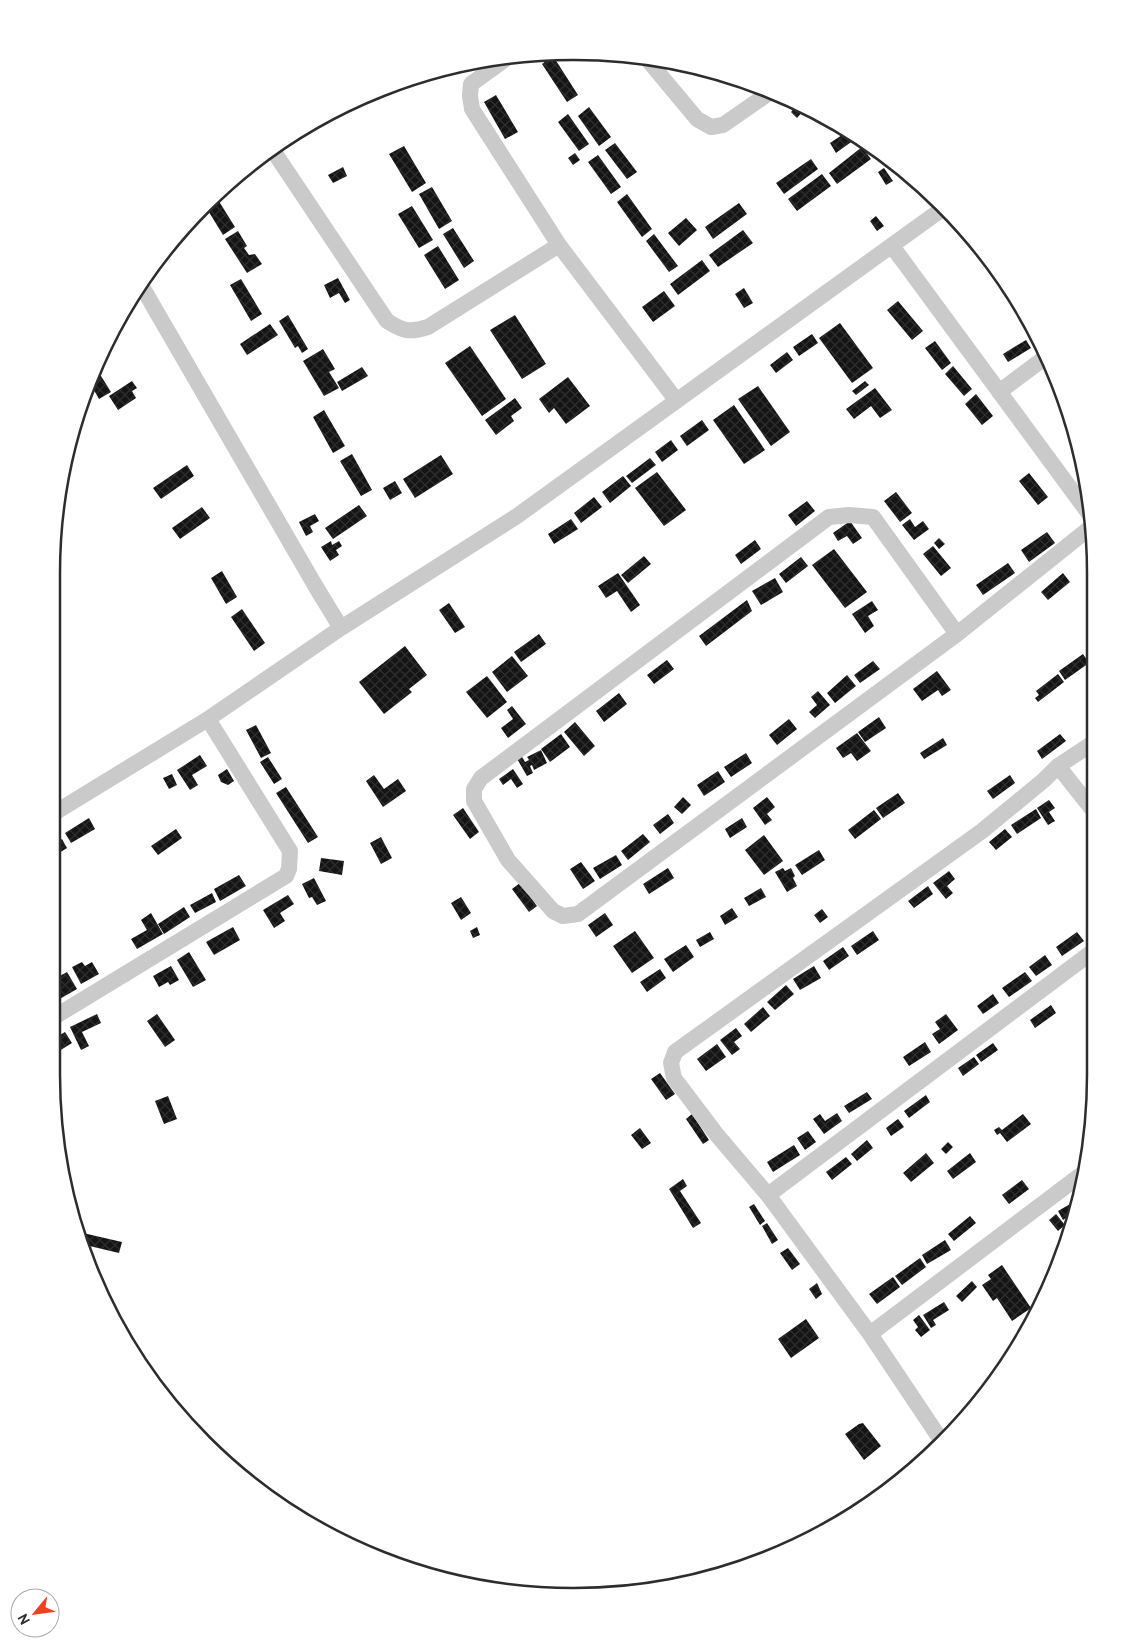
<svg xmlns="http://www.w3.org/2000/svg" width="1147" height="1648" font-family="Overpass,sans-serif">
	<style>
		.building { fill: url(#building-cross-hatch) }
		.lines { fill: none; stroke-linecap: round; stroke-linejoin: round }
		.minor { stroke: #cacaca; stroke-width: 16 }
		.rim { fill: none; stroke: #2d2d2d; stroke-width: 2.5 }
	</style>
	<defs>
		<pattern id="building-cross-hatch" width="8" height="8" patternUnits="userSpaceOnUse" patternTransform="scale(1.25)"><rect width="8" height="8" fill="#141414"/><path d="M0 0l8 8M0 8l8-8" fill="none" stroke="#2e2e2e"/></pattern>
	</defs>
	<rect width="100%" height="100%" fill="#fff"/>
	<!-- building -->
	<path class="building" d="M553,56l25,39 -11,7 -25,-38z
		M496,95l22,37 -13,7 -21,-37z
		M354,101l3,5 -16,10 -4,-5z
		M797,105l6,6 -6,7 -6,-6z
		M589,107l22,30 -12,9 -21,-30z
		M568,114l21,30 -10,7 -21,-29z
		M848,131l10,6 -22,16 -6,-10z
		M615,143l22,29 -10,7 -22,-29z
		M404,146l22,37 -14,9 -23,-38z
		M862,147l9,12 -34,25 -8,-11z
		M575,153l5,7 -7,5 -5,-7z
		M598,155l23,32 -10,7 -23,-32z
		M811,159l7,10 -34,25 -8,-11z
		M343,167l4,9 -14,7 -5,-8z
		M884,168l9,13 -7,4 -8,-13z
		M822,174l9,12 -34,25 -9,-12z
		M432,187l20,34 -13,8 -20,-35z
		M627,194l25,35 -10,8 -25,-35z
		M215,195l20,32 -12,8 -19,-31z
		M739,203l8,11 -34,25 -8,-12z
		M412,206l21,34 -14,8 -21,-34z
		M876,216l8,10 -7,5 -7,-10z
		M686,218l11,12 -18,16 -11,-13z
		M453,228l21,33 -10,7 -21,-34z
		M743,230l10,13 -35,24 -9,-12z
		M238,231l9,15 -3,2 5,7 6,-1 7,10 -15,9 -22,-34z
		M654,234l24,32 -9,6 -23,-31z
		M438,246l21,34 -14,9 -21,-34z
		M702,260l8,11 -32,24 -8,-11z
		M338,278l12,22 -5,3 -6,-10 -9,5 -6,-13z
		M241,279l21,35 -11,7 -21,-36z
		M744,288l9,15 -9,5 -9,-14z
		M664,291l11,15 -22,16 -11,-15z
		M898,301l25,30 -11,9 -25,-30z
		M288,315l20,34 -6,4 -4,-7 -3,2 -16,-27z
		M515,315l31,49 -24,15 -32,-49z
		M840,323l33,45 -21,15 -33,-45z
		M270,324l8,11 -31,20 -7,-11z
		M812,334l6,9 -19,13 -6,-9z
		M1026,340l5,8 -23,14 -5,-8z
		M935,341l16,22 -9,7 -17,-22z
		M470,346l36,53 -24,17 -37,-53z
		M323,349l12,20 -6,3 10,16 -15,8 -21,-35z
		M787,352l6,8 -17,13 -6,-8z
		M953,366l19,23 -8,7 -19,-22z
		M362,367l6,9 -26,15 -5,-9z
		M96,368l15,24 -12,7 -8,-14z
		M568,377l22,29 -24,18 -12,-16 -5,5 -10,-14z
		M132,381l5,7 -5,3 4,7 -18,12 -9,-14z
		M865,381l4,4 -13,10 -4,-4z
		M758,386l32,46 -19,14 -33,-47z
		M875,388l17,22 -12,8 -9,-12 -17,13 -8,-10z
		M976,394l17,22 -11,9 -17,-21z
		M515,398l7,10 -11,8 3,5 -18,14 -11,-15z
		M734,405l31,45 -21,14 -31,-44z
		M324,410l21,36 -12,7 -20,-36z
		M702,420l7,10 -22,16 -7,-10z
		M671,440l7,10 -16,12 -7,-10z
		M352,454l20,36 -11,6 -21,-35z
		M441,455l12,19 -38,24 -12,-19z
		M650,458l6,7 -24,18 -6,-7z
		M187,465l7,11 -33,23 -8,-11z
		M657,472l29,38 -22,16 -29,-38z
		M1029,473l19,24 -10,8 -19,-24z
		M623,476l8,10 -21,17 -8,-11z
		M395,481l7,12 -12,7 -7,-12z
		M896,492l16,21 -12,9 -16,-21z
		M594,497l8,10 -21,16 -7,-10z
		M807,501l8,10 -19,15 -8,-11z
		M359,505l8,11 -34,23 -8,-11z
		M202,507l8,11 -30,21 -8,-11z
		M315,514l4,7 -9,5 3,6 -7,4 -7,-14z
		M571,519l7,10 -24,15 -6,-10z
		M910,519l5,8 8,-6 6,8 -15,11 -12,-15z
		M850,521l12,17 -9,6 -6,-8 -9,5 -5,-8z
		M1047,532l8,11 -26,19 -8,-12z
		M939,538l6,6 -6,5 -5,-6z
		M755,540l6,9 -20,15 -6,-9z
		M331,541l1,4 7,-4 3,5 -6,4 3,5 -9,6 -9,-14z
		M933,546l18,22 -10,8 -18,-22z
		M834,549l33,43 -22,16 -33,-43z
		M644,556l7,8 -23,19 -7,-8z
		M801,557l7,9 -22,17 -7,-9z
		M1008,563l7,10 -32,22 -7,-10z
		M222,571l15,26 -11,7 -15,-26z
		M618,573l22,32 -9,7 -14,-21 -11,7 -8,-12z
		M1063,573l7,9 -22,18 -7,-8z
		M775,578l8,14 -22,13 -9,-14z
		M1093,588l3,4v20l-5,-6 4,-3 -7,-11z
		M747,600l5,11 -46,35 -7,-10z
		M872,601l6,9 -10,6 6,10 -9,7 -13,-19z
		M449,603l16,24 -10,6 -16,-23z
		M242,609l23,34 -11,8 -23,-34z
		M539,634l7,10 -25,18 -7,-10z
		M405,646l22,29 -18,14 3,3 -28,22 -25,-32z
		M1083,654l6,9 -24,17 -6,-9z
		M512,656l16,20 -21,16 -15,-20z
		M667,660l7,9 -20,15 -7,-9z
		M873,661l7,8 -20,14 -6,-8z
		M937,671l14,19 -9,6 -4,-6 -16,11 -9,-12z
		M1058,674l6,8 -26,20 -3,-4 4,-3 -3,-4z
		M847,675l9,11 -21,17 -8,-10z
		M487,676l20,26 -20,16 -21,-26z
		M818,691l12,14 -15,13 -6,-6 8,-7 -6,-8z
		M619,693l8,11 -23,18 -8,-11z
		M512,706l14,18 -18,14 -7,-10 12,-9 -6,-9z
		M879,717l7,11 -21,14 -7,-10z
		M789,719l8,10 -20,16 -8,-10z
		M575,722l20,24 -11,10 -20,-24z
		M256,725l15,28 -10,5 -15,-28z
		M857,733l14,18 -14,10 -6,-8 -8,5 -7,-10z
		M561,734l9,13 -20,15 -9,-13z
		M1060,734l6,7 -24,18 -5,-8z
		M943,738l4,7 -23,14 -4,-6z
		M541,750l6,13 -13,7 -2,-5 -2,1 3,7 -6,3 -11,-19 5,-2 4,7 4,-2 -2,-3z
		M746,753l6,10 -21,14 -7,-10z
		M200,755l7,11 -15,9 6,10 -8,5 -13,-20z
		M268,757l14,22 -8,5 -14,-22z
		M227,769l7,12 -6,4 -7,-3 -3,-7z
		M513,769l10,15 -6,4 -6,-9 -8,6 -4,-6z
		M718,771l7,11 -21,14 -7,-11z
		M172,774l5,11 -8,4 -6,-11z
		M374,775l10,14 14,-10 8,12 -23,16 -17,-26z
		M1010,775l5,8 -22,16 -6,-8z
		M286,787l32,50 -10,6 -32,-50z
		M898,793l7,10 -22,15 -7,-10z
		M683,797l8,8 -9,9 -8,-7z
		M767,797l8,10 -8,7 5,6 -7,5 -12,-17z
		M1049,800l6,8 -6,4 6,9 -7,4 -11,-17z
		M463,808l16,24 -9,7 -17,-24z
		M1036,809l5,9 -24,16 -6,-9z
		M874,810l7,9 -26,20 -7,-9z
		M668,814l6,9 -14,11 -7,-9z
		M89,818l6,11 -24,14 -6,-10z
		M742,818l5,9 -17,11 -5,-9z
		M176,829l6,9 -24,17 -7,-9z
		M1005,829l7,8 -16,13 -7,-8z
		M643,834l7,8 -22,18 -7,-9z
		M764,835l19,26 -19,14 -19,-25z
		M381,837l11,21 -11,6 -11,-21z
		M62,839l5,9 -16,10v-12z
		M819,850l6,10 -23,15 -7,-10z
		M616,855l6,10 -22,14 -7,-11z
		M321,858l23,3 -2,14 -23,-4z
		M581,862l14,19 -12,8 -13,-20z
		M668,868l6,10 -25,16 -6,-10z
		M783,868l2,3 6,-3 4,8 -2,2 4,8 -10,6 -12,-20z
		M949,871l6,8 -8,7 6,7 -7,6 -13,-16z
		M239,875l7,11 -26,15 -6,-12z
		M314,878l12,23 -9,4 -5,-8 -3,1 -7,-14z
		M520,883l17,23 -8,6 -17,-23z
		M928,886l5,8 -19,14 -6,-7z
		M761,888l5,9 -17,9 -5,-8z
		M212,893l4,9 -21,11 -5,-8z
		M288,895l6,9 -14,9 5,8 -11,7 -11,-18z
		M461,897l10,16 -10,7 -10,-17z
		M184,907l6,10 -26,17 -6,-10z
		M732,908l6,9 -13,8 -5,-9z
		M822,909l6,8 -8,6 -6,-8z
		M151,913l12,21 -26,15 -6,-10 16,-9 -6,-10z
		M605,913l8,12 -17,12 -8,-12z
		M233,927l7,13 -26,15 -8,-13z
		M477,927l3,8 -7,3 -3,-7z
		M635,931l19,27 -22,15 -19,-27z
		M873,931l6,9 -22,15 -6,-9z
		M710,932l4,7 -14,8 -4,-7z
		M1077,932l7,9 -22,15 -6,-9z
		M686,945l8,12 -21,15 -9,-13z
		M843,947l6,9 -20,14 -6,-9z
		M189,952l17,28 -13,7 -16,-27z
		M1045,955l7,10 -16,11 -7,-9z
		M82,962l3,4 7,-4 7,12 -18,10 -9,-17z
		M171,966l8,14 -9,5 -2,-3 -9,5 -6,-11z
		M814,966l7,12 -21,12 -7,-11z
		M660,969l6,9 -19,14 -7,-10z
		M67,972l10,17 -26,15v-12l10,-5 -5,-9z
		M1025,972l7,9 -23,16 -7,-9z
		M786,985l8,9 -19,16 -8,-8z
		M993,994l6,9 -16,11 -6,-8z
		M1051,1005l5,8 -21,15 -5,-8z
		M763,1007l7,9 -19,16 -7,-8z
		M97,1014l4,9 -19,9 7,14 -8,4 -11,-23z
		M157,1014l18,26 -10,7 -18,-26z
		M946,1014l12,16 -19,14 -7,-10 8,-5 -5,-7z
		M736,1028l6,8 -8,6 6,7 -8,6 -12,-15z
		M65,1032l7,11 -21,13v-16z
		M925,1042l6,10 -22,14 -6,-9z
		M993,1043l5,7 -17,12 -5,-7z
		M717,1044l9,13 -20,14 -9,-12z
		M974,1057l5,7 -16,12 -5,-8z
		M660,1073l15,21 -9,6 -15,-21z
		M867,1092l5,7 -23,14 -5,-7z
		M926,1095l4,7 -21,16 -5,-7z
		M168,1096l9,23 -13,5 -9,-23z
		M837,1113l5,8 -18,13 -11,-15 7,-5 5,7z
		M692,1114l17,26 -6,4 -17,-25z
		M1023,1114l8,10 -24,18 -7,-9 -3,2 -3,-5 5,-3 3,3z
		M898,1119l6,8 -13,9 -5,-8z
		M640,1128l11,15 -9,6 -11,-14z
		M808,1131l8,11 -11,8 -8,-12z
		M867,1140l6,8 -16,13 -6,-7z
		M948,1142l5,5 -7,7 -5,-5z
		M794,1145l6,10 -27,17 -6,-10z
		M926,1153l8,10 -23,19 -8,-9z
		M970,1153l6,9 -23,17 -6,-8z
		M846,1157l6,7 -20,16 -6,-8z
		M683,1179l4,7 -7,5 21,32 -8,5 -24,-39z
		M1022,1180l7,9 -20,15 -7,-9z
		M1072,1203l4,6 -1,3 -12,8 -5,-9z
		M754,1204l11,17 -5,4 -11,-18z
		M1056,1214l9,11 -7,6 -9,-11z
		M970,1216l6,7 -22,18 -6,-7z
		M767,1223l11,17 -6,4 -10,-18z
		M83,1233l39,9 -3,11 -38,-9z
		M945,1240l6,10 -24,14 -5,-9z
		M788,1248l12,16 -8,6 -12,-17z
		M920,1258l6,9 -24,18 -7,-9z
		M1002,1265l29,43 -19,13 -15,-23 -4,3 -11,-16 9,-6 -3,-4z
		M893,1277l7,10 -23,17 -8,-10z
		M972,1281l5,6 -15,15 -6,-6z
		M817,1283l5,11 -6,5 -7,-10z
		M944,1302l5,8 -16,10 3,5 -5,3 -8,-13z
		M919,1315l11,15 -9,7 -6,-7 3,-3 -5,-7z
		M806,1319l13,19 -28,20 -13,-19z
		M863,1423l18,23 -17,14 -19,-26 14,-10z"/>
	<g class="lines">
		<!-- minor -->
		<path class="minor" d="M507,58l-36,26 -1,12 2,13 87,136 117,155
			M647,59l50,60 14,8 12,-2 49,-34
			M272,149l115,172c16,10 22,12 41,6l131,-82
			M892,246l198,269
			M141,285l175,302 25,41
			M999,392l48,-36
			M957,634l-84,-117 -24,-2 -20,2 -348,261 -7,11v12l34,59 45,51 10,5 15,-2 379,-280 134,-107
			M1058,766l38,48
			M51,815l157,-96 133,-91 176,-112 428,-309
			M51,1019l235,-143 3,-7 1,-18 -82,-132
			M768,1195l328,-246
			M870,1334l216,-163
			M943,1443l-73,-109 -102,-139 -51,-60 -43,-57 -3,-15 4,-11 307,-221 62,-51 14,-14 38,-25"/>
	</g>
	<!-- crop -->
	<path d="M0 0H1147V1648H0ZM573 60H574A513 513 0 0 1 1087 573V1075A513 513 0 0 1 574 1588H573A513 513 0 0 1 60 1075V573A513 513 0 0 1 573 60Z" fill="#fff" fill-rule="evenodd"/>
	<path class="rim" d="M573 60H574A513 513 0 0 1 1087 573V1075A513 513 0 0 1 574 1588H573A513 513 0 0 1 60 1075V573A513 513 0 0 1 573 60Z"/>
	<!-- north arrow -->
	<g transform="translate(35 1613) rotate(241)"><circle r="24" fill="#ffffff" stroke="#ababab"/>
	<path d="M0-4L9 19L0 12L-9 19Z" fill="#f33e1f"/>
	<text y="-8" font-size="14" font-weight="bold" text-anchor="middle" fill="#2d2d2d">N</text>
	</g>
</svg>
